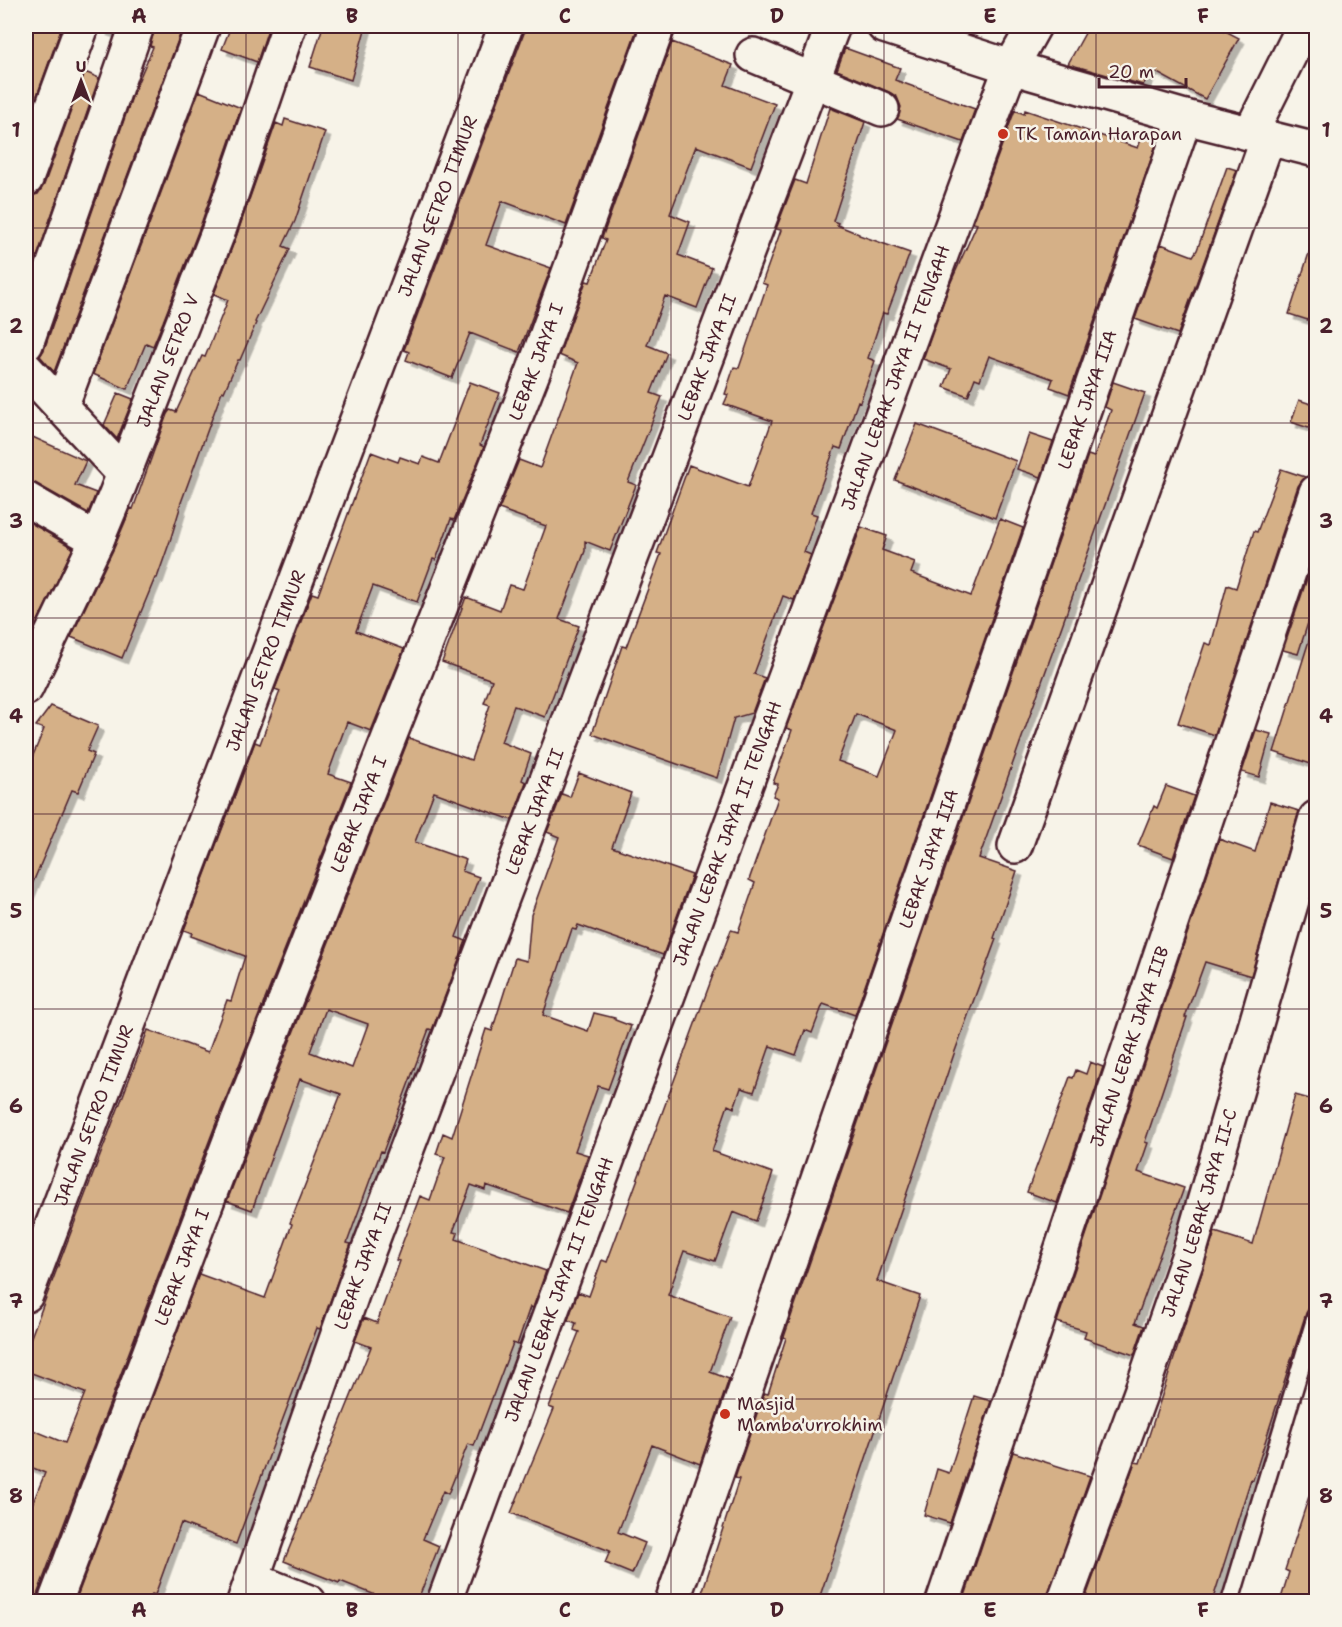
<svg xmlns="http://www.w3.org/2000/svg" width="1342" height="1627" font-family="'Shantell Sans',sans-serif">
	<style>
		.building { fill: #d5b087; stroke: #4a1f2b; stroke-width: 1.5; fill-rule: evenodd; filter: url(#shadow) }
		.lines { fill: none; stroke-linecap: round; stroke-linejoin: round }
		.service-casing { stroke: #4a1f2b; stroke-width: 21 }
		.minor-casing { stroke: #4a1f2b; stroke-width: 38 }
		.service { stroke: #f7f3e8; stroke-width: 16 }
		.minor { stroke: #f7f3e8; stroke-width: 33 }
		.grid { fill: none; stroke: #4a1f2b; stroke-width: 1.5; stroke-opacity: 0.55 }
		.poi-dot { fill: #c8321e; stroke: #f7f3e8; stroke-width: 2 }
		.labels { text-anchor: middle; stroke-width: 5; stroke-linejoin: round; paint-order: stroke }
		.poi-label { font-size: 18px; fill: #4a1f2b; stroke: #f7f3e8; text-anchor: start }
		.street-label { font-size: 18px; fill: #4a1f2b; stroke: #f7f3e8 }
		.neatline { fill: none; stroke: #4a1f2b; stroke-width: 2 }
		.grid-label { font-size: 20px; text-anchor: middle; font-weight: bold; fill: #4a1f2b }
	</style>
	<defs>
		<filter id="shadow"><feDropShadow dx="5.5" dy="5.5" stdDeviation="0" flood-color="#0004"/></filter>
	</defs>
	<rect width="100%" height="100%" fill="#f7f3e8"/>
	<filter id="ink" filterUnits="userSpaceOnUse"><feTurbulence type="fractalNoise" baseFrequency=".0167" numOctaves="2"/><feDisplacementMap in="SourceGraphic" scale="12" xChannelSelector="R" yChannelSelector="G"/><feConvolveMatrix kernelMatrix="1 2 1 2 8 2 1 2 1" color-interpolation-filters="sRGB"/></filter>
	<g filter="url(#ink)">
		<!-- building -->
		<path class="building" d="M26,26h36l-36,100z
			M103,26h14l-3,8 -12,-4z
			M155,26h9l17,6 -127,340 -14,-16 4,-6 90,-259 19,-44 -3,-1z
			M231,26h38l-12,36 -35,-13z
			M323,26h43l-15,54 -41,-13z
			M524,26h105l8,3 -71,196 -64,-24 -16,44 65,23 -32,84 -49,-19 -18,45 -46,-18 3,-8 -5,-2 120,-317z
			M1089,26h127l23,12 -34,61 -53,-29 -9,15 -75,-21z
			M672,42l61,23 -8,20 50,19 -24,63 -55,-21 -26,68 20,8 -12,33 34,13 -15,40 -32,-12 -18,49 20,8 -16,40 11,4 -34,85 8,3 -26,66 -25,-10v10l-26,68 20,7 -34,91 -31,-11 -13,36 30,12 -9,26 4,2 -14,38 -78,-28 -19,50 51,18 -4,11 17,6 -23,60 10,4 -34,89 -3,-1 -46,123 -2,-1 -7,18 -27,74 4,1 -31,85 -3,-1 -81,216 -55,-21 -26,72 -3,-1 -3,8h-74l124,-328 66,24 27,-74 -2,-1 51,-129 -41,-15 -48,131 -25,-9 182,-463 62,22 19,-55 -6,-2 8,-23 -50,-18 24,-65 34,13 9,-25 14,4 23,-63 -47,-17 20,-49 21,8 38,-105 -19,-8 27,-74 4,1 16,-42 -4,-2zM326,1009l42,15 -16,44 -42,-16z
			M845,48l55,20 -5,12 80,29 -12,33 -66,-23 4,-12 -4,-10 -8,-5 -52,-22z
			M85,72l14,6 -73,211v-92l12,-3 6,-9z
			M199,91l42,17 -40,116 -38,98 -10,24 -7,-3 -19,46 -34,-15z
			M830,108l35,14 -32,99 5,2 -1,2 22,9v1l51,18 -23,61 -4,-1 -15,45 7,3 -15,41 -2,-1 -17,48 -6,-2 -24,66 6,2 -13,37 7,3 -17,45 -11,-4 -29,78 11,4 -13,35 -18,5 -17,60 -125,-44 30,-88 4,1 35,-93 -4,-1 32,-88 59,22 24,-66 -48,-17 4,-9 -3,-1 9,-27 5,1 28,-83 -5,-2 19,-53 -5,-1 19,-49 11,4z
			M1015,110l9,4 1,-4 113,38 4,-12 15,6 -88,252 -19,-7 3,-8 -64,-23 -9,24 -5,-2 -7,18 -24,-9 7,-18 -28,-10 27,-75 27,-60 -4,-1z
			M285,119l40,13 -30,89 -12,25 7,3 -35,73 1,1 -16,37h-2l-14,32 -2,-1 -43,117h1l-10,33 -13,37h-2l-33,80 -51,-21 43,-89 17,-40 2,1 34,-95 3,-4 6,2 26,-56 3,1 23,-57 -14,-6 22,-57 40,-114 7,3z
			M1227,167l10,3 -59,164 -43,-15 26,-75 32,12 4,-6z
			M1312,244h5v79l-28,-9z
			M470,382l30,11 -20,52 4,2 -30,73 -3,-1 -15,41 -3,-1 -16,43 -44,-16 -17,45 48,18 -33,82 -24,-9 -19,52 23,8 -138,349 -176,464v7h-11v-90h3l16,-39 -19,-8v-38l39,16 20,-50 -59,-22v-21l122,-320 60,22 19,-52 4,1 14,-45 -54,-20 1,-3 -8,-3 71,-188 5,2 20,-53 -5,-2 37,-96 6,2 53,-143 27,10 2,-5 20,7 3,-7 16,6z
			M1113,382l32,11 -166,465 38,13 -23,67 2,1 -42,115 -77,227 43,15 -102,306h-119l40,-123 -4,-1 29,-85 4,1 18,-56 -2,-1 304,-882 6,2 17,-47 -6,-3z
			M118,393l15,6 -16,40 -13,-14z
			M1299,400l18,6v25l-26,-9z
			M917,424l99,37 -21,57 -100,-38z
			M26,434l60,27 -11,24 21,8 -8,20 -53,-30 -9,-3z
			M1029,434l24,8 -12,35 -24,-8z
			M1281,469l24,8 -7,9 -83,249 -37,-12 27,-80 6,2 16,-60 9,3 18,-57 3,1z
			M1000,519l23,9 -168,487 -32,-11 -11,29 -7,-3 -9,25 -26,-9 -16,46 -13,-4 -7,20 -6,-3 -16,46 61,22 -17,48 -23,-9 -18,49 -31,-10 -16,44 62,22 -20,55 19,7 -29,85 -48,-19 -34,87 27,11 -13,31 -27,-11 5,-12 -99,-38 43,-104 -5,-2 30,-75 -5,-2 2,-7 -8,-3 10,-28 11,4 13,-36 5,2 109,-295h1l14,-37 7,2 17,-49 -6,-3 29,-82 -5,-2 5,-12 -5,-1 19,-53 -6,-2 75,-201 26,9 -5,14 33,12 -4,11 60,23zM856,714l41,16 -18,46 -41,-15z
			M26,520l47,28 -47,98z
			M1317,549v46l-19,59 -15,-4z
			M1312,631h5v135l-43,-14z
			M51,706l47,20 -11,25 7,3 -16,38 -6,-2 -46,109v-127l18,-43 -8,-3z
			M1256,730l15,4 -12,43 -17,-5z
			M579,773l52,20 -19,54 80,28 -29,80 -85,-30 -2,5 -4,-1 -29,86 45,16 6,-18 21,5v2l16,6 -23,63 -10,-3 -23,65 13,4 -21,58 -81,-28 -1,5 -14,-5 -18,47 5,1 -2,6 90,32 -13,37 -3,-1 -13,38 -4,-2 -39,103 -6,-2 -20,50 -5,-3 -20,48 16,7 -22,56h-24l-53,-21 -1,2 -55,-22 87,-214 -16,-6 9,-23 13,5 22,-62 -3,-1 24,-64 10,4 15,-43 -9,-3 7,-21 9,4 34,-108 6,2 23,-73 12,3 4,-46 28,-78 -12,-5 15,-38 8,3z
			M1166,786l28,10 -21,62 -35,-13 16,-39 3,2z
			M1270,802l29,9 -48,165 -46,-14 -20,55h2l-42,125 3,1 -10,29 46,16 -49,135 9,3 -10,29 -50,-17 2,-7 -29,-9 162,-483 36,13z
			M1090,1062l13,5 -46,136 -30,-11 43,-115 3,1 3,-8 10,4z
			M1295,1095l22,6v205l-8,2 -3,5 -53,167 -2,-1 -39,123h-128l51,-140 5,1 75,-231 38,12z
			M974,1396l17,5 -41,122 -26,-8 13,-46 12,4z
			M1013,1452l77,24 -44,126h-74l-8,-3z
			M1312,1487l5,1v114h-37l9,-30 -4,-2z"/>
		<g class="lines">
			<!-- service casing -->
			<g class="service-casing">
				<path id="service" d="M1230,1602l86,-286"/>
			</g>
			<!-- minor casing -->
			<g class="minor-casing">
				<g id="minor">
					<path d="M884,26l127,41 174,50 131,33"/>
					<path d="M753,55l129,54"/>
					<path d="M1251,132l53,-106"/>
					<path d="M26,179l56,-153"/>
					<path d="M26,344l111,-318"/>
					<path d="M26,369l97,104"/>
					<path d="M61,407l142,-381"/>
					<path d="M26,499l71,41"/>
					<path id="s1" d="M26,688l71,-148 19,-46 103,-264 70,-204"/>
					<path d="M1015,846l253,-708"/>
					<path id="s2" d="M26,1295l480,-1269"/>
					<path d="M252,1579l57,23"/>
					<path id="s3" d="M55,1602l176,-464 303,-768 124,-344"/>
					<path id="s4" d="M244,1602l112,-319 477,-1257"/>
					<path id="s5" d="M444,1602l551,-1493 16,-42 23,-41"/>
					<path id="s6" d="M672,1602l513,-1485"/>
					<path id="s7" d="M943,1602l373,-1110"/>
					<path id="s8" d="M1064,1602l80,-218 44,-127 128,-439"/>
				</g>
			</g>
			<!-- service -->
			<use href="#service" class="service"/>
			<!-- minor -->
			<use href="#minor" class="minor"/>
		</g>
	</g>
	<!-- grid -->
	<path class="grid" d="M246,26v1576M458,26v1576M671,26v1576M884,26v1576M1096,26v1576M26,228h1290M26,423h1290M26,618h1290M26,814h1290M26,1009h1290M26,1204h1290M26,1399h1290"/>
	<!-- markers -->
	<g class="poi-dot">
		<circle cx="1003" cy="134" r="6"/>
		<circle cx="725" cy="1414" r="6"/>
	</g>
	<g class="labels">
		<!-- poi labels -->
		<g class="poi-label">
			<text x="1015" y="140">TK Taman Harapan</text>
			<text x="737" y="1410">Masjid<tspan x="737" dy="21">Mamba'urrokhim</tspan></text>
		</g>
		<!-- street labels -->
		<g class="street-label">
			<text dy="6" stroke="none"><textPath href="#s2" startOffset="1164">JALAN SETRO TIMUR</textPath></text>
			<text dy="6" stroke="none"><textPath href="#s4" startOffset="1328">LEBAK JAYA II</textPath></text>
			<text dy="6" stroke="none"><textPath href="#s1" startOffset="357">JALAN SETRO V</textPath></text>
			<text dy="6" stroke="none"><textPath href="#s3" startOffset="1330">LEBAK JAYA I</textPath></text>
			<text dy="6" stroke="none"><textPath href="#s5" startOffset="1305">JALAN LEBAK JAYA II TENGAH</textPath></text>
			<text dy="6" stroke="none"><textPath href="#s6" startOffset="1272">LEBAK JAYA IIA</textPath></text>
			<text dy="6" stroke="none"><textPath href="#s2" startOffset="678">JALAN SETRO TIMUR</textPath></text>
			<text dy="6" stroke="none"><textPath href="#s4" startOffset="842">LEBAK JAYA II</textPath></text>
			<text dy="6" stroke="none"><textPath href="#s3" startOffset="844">LEBAK JAYA I</textPath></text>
			<text dy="6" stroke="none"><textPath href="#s5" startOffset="819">JALAN LEBAK JAYA II TENGAH</textPath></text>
			<text dy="6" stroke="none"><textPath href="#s6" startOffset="786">LEBAK JAYA IIA</textPath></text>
			<text dy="6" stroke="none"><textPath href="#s7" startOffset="586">JALAN LEBAK JAYA IIB</textPath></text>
			<text dy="6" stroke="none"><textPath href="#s2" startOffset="192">JALAN SETRO TIMUR</textPath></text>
			<text dy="6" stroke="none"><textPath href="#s8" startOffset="412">JALAN LEBAK JAYA II-C</textPath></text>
			<text dy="6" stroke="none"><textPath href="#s3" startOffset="358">LEBAK JAYA I</textPath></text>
			<text dy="6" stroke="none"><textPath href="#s4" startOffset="356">LEBAK JAYA II</textPath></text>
			<text dy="6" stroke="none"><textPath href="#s5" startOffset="333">JALAN LEBAK JAYA II TENGAH</textPath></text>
		</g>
	</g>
	<!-- margin -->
	<rect width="1342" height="1627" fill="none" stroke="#f7f3e8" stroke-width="66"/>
	<!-- north arrow -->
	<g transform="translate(81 81)" stroke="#f7f3e8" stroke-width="4.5" paint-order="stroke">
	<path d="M0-4.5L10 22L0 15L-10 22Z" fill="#4a1f2b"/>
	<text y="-9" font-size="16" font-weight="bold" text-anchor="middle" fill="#4a1f2b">U</text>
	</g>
	<!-- scale -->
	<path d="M1099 78v9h87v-9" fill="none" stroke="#4a1f2b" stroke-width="3"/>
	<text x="1108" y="78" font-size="18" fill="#4a1f2b" stroke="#f7f3e8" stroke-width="4.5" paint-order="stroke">20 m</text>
	<rect x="33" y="33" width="1276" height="1561" class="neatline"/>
	<g class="grid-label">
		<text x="139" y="23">A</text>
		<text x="352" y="23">B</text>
		<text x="565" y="23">C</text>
		<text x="777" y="23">D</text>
		<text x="990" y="23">E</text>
		<text x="1203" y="23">F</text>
		<text x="16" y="137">1</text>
		<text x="1326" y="137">1</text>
		<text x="16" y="333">2</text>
		<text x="1326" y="333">2</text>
		<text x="16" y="528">3</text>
		<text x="1326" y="528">3</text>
		<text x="16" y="723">4</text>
		<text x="1326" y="723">4</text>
		<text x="16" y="918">5</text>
		<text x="1326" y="918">5</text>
		<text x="16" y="1113">6</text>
		<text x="1326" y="1113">6</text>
		<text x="16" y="1308">7</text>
		<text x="1326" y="1308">7</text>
		<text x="16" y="1503">8</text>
		<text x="1326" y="1503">8</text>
		<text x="139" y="1617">A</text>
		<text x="352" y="1617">B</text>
		<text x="565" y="1617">C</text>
		<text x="777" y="1617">D</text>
		<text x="990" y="1617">E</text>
		<text x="1203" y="1617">F</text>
	</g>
</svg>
